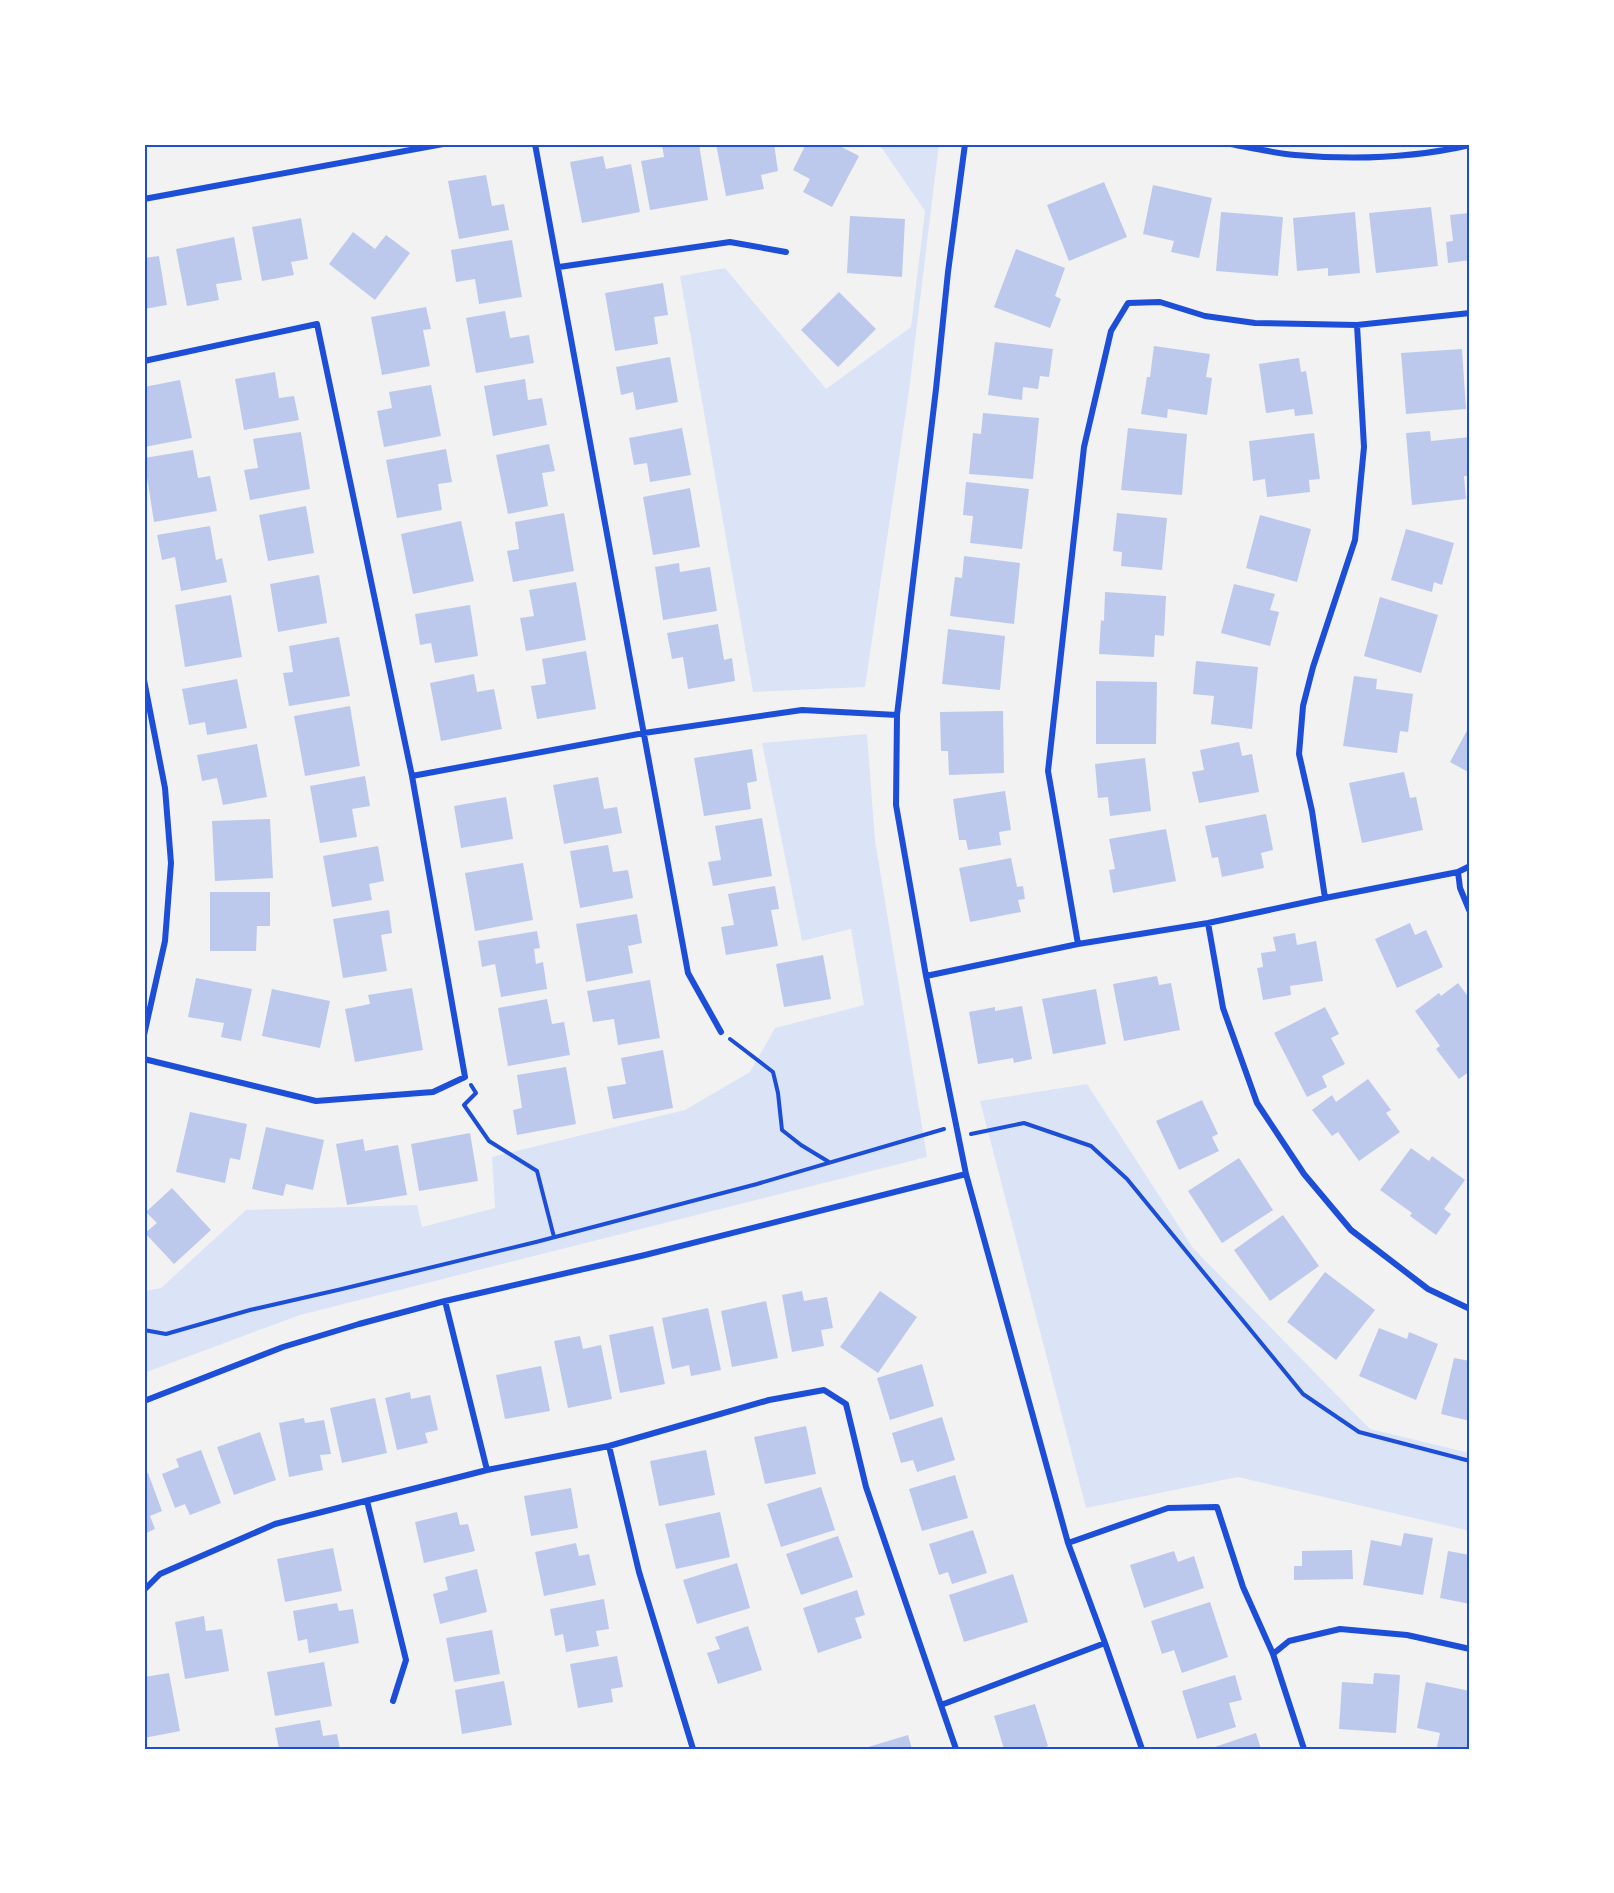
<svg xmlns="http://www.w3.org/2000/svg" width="1614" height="1893" font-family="Merriweather,serif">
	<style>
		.green { fill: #dbe4f7 }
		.building { fill: #bdc9ec }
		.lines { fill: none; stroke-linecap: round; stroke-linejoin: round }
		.path { stroke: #1d4ed8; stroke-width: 4 }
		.minor { stroke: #1d4ed8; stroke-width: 6 }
		.neatline { fill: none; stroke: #1d4ed8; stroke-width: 2 }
	</style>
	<rect width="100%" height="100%" fill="#f2f2f2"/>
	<!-- green -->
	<path class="green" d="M879,144h60l-30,247 -44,296 -112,5 -73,-416 45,-8 101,121 85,-62 14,-116z
		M867,734l8,106 52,317 -627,158 -156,58v-82l17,-3 85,-78 171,-5 5,22 73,-19 -3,-51 193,-47 65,-38 25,-44 89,-23 -13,-76 -49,12 -40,-198z
		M1087,1084l106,164 177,181 100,24v78l-232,-54 -152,31 -106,-407z"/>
	<!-- building -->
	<path class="building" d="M699,144l9,56 -58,10 -9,-49 23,-4 -2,-12z
		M716,144h58l4,27 -17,4 3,14 -38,7z
		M806,144h7l7,3 1,-3h15l23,12 -27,51 -29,-15 7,-13 -17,-9z
		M603,156l3,13 25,-5 9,48 -58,11 -12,-61z
		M486,175l6,31 12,-2 5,26 -50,9 -11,-58z
		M1104,182l23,55 -58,24 -22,-56z
		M1153,185l59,13 -13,60 -28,-6 3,-11 -31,-7z
		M1431,207l7,59 -62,7 -7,-60z
		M1221,212l62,5 -5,59 -62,-5z
		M1355,212l5,61 -32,3v-8l-31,3 -4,-53z
		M1470,213v47l-22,3 -2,-21 7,-1 -3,-26z
		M850,216l55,3 -3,58 -55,-4z
		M301,218l7,41 -17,3 3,13 -32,6 -10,-54z
		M353,232l22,17 11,-14 24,18 -35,47 -46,-36z
		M234,237l8,43 -26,4 3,16 -32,6 -11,-57z
		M512,240l10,57 -43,7 -4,-25 -19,3 -5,-32z
		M1016,249l49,19 -10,28 6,3 -11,29 -56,-21z
		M159,256l8,49 -23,4v-51z
		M663,283l5,32 -14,2 4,27 -43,7 -10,-58z
		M839,292l37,37 -38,38 -37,-37z
		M426,307l5,22 -8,1 7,36 -48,9 -11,-58z
		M505,311l5,27 19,-3 5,28 -58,10 -10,-55z
		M995,342l58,7 -4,28 -9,-1 -2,13 -15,-2 -1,13 -34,-5z
		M1154,346l56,8 -4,23 6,1 -5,37 -39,-6 -1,9 -26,-4 6,-37h3z
		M1462,349l4,60 -60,5 -5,-61z
		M670,357l8,45 -42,8 -3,-18 -12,3 -5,-28z
		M1299,358l2,14 5,-1 7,43 -18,2 -1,-7 -28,4 -7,-49z
		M275,372l4,26 15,-2 5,24 -55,10 -9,-51z
		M525,379l3,21 14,-2 5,27 -54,11 -9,-50z
		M180,380l12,58 -48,9v-25l2,-1 -2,-12v-22z
		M431,385l10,51 -57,11 -7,-36 15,-3 -3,-16z
		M983,413l56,5 -6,61 -64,-5 4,-41 8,1z
		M682,428l9,47 -41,7 -3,-19 -13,2 -5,-27z
		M1128,428l59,6 -5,61 -61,-5z
		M1430,431l1,10 39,-4v39h-6l2,23 -54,6 -6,-72z
		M301,432l9,57 -60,11 -6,-30 14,-2 -5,-29z
		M1314,433l6,46 -11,1 1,12 -43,5 -2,-18 -12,2 -4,-40z
		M549,444l6,27 -13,2 6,33 -40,8 -12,-59z
		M446,449l6,33 -14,2 4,26 -45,8 -11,-58z
		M193,450l5,28 12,-2 7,35 -63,11 -10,-64z
		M966,482l63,7 -7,60 -52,-6 3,-27 -10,-1z
		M690,488l10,59 -47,8 -10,-58z
		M306,506l8,47 -46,8 -9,-46z
		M564,513l10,58 -61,11 -6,-31 12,-2 -4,-27z
		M1117,513l50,5 -5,52 -41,-4 1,-14 -9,-1z
		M1260,515l51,14 -14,53 -51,-14z
		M461,521l13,60 -61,13 -12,-60z
		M210,526l6,34 6,-2 5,24 -46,9 -6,-34 -13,3 -5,-25z
		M1406,529l48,14 -12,42 -8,-3 -2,10 -41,-12z
		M964,556l56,7 -6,61 -64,-8 5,-39 7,1z
		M679,563l1,9 30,-5 7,44 -54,9 -8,-53z
		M319,575l8,48 -49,9 -8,-48z
		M576,582l10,58 -60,11 -6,-33 14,-2 -5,-26z
		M1234,584l41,10 -5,16 9,2 -9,34 -49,-13z
		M1105,592l61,4 -2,40 -9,-1 -1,22 -55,-3 2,-34 3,1z
		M231,595l11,62 -57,10 -10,-62z
		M1380,597l58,18 -17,58 -57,-17z
		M470,605l8,51 -43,7 -4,-20 -11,2 -5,-31z
		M718,624l6,36 8,-2 3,23 -47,8 -5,-32 -11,2 -5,-26z
		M948,629l57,7 -5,54 -58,-6z
		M339,637l11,59 -61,10 -6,-33 10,-1 -4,-26z
		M586,651l10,58 -59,10 -6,-33 15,-2 -4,-25z
		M1196,661l62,6 -6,62 -41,-5 3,-28 -21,-2z
		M474,674l3,18 17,-3 8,40 -61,12 -11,-58z
		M1354,676l23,3 -1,10 37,5 -5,38 -8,-1 -3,22 -54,-7z
		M237,679l10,49 -40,7 -2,-13 -16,3 -7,-36z
		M1096,681l61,1 -1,62h-60z
		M350,706l10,60 -55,10 -11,-60z
		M1003,711l1,62 -55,2 -1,-24h-7l-1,-39z
		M1470,725v48l-20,-11z
		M1239,742l3,14 10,-2 7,38 -60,11 -7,-31 12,-2 -4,-20z
		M257,744l10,53 -44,8 -6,-27 -15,3 -5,-26z
		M752,749l5,32 -10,2 4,26 -47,7 -10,-58z
		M1145,758l6,53 -41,5 -2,-19 -10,1 -3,-34z
		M1404,772l6,26 6,-1 7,33 -61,13 -13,-60z
		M365,776l5,30 -18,3 5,28 -37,6 -10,-57z
		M598,777l6,32 13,-2 5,26 -58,11 -11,-59z
		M1005,791l6,39 -12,2 2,13 -33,5 -2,-10h-7l-6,-41z
		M506,797l7,42 -52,9 -7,-42z
		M1266,814l7,36 -12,3 3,15 -42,9 -4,-20 -6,1 -7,-32z
		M762,818l10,58 -59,10 -5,-24 13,-2 -6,-34z
		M270,819l3,59 -58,3 -3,-60z
		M1166,829l10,52 -63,12 -4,-23 6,-1 -6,-30z
		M608,845l5,27 15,-2 5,28 -53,10 -10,-57z
		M378,846l6,35 -15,3 3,16 -40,7 -9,-51z
		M1011,858l6,29 6,-1 2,13 -7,1 3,12 -51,10 -11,-54z
		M523,863l10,57 -58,11 -10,-58z
		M775,886l4,23 -8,1 7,36 -52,9 -5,-28 13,-2 -6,-31z
		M210,892h60v34h-13l-1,25h-46z
		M389,910l3,23 -11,2 6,36 -44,7 -10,-59z
		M637,914l5,29 -14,3 5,27 -47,9 -10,-58z
		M1410,923l5,12 11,-5 17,37 -46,21 -22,-49z
		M537,931l3,17 -6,1 2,15 7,-2 4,27 -46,8 -6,-33 -13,3 -4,-26z
		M1295,933l2,12 19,-4 7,40 -33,5 1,9 -28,5 -6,-32 6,-1 -2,-14 15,-2 -3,-14z
		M823,955l8,44 -47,8 -8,-43z
		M1157,976l2,9 12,-2 9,47 -56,11 -11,-57z
		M196,978l56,11 -11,52 -20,-4 3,-14 -36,-6z
		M650,980l10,58 -42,7 -4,-26 -21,3 -6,-31z
		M1458,983l12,16v72l-11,8 -23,-30 4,-3 -25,-35 24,-18 2,3z
		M412,988l11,62 -68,12 -10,-53 25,-5 -2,-9z
		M272,989l58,12 -10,47 -58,-12z
		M1096,989l10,55 -53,10 -11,-55z
		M547,999l5,25 12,-2 6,33 -62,11 -10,-58z
		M1022,1006l10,53 -18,4 -1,-5 -35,6 -9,-52 26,-5v4z
		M1325,1007l14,27 -8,4 14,26 -23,12 5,11 -20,10 -33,-64z
		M663,1050l10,58 -60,11 -6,-32 19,-3 -5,-26z
		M566,1067l10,57 -59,11 -4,-25 9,-2 -5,-33z
		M1368,1079l23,31 -5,3 14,19 -41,29 -21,-29 -6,4 -20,-26 20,-15 4,7z
		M1202,1100l16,34 -6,3 7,14 -40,19 -23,-49z
		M190,1112l57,12 -7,36 -10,-2 -5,25 -49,-11z
		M266,1127l58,13 -11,50 -27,-6 -3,12 -31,-7z
		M470,1133l8,48 -59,10 -8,-47z
		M363,1139l2,12 33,-6 9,50 -60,10 -11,-61z
		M1411,1148l18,13 3,-5 33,24 -21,29 7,5 -15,21 -26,-19 2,-3 -32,-23z
		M1239,1158l34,52 -51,33 -34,-52z
		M172,1188l39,42 -37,34 -29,-31 12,-10 -11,-11z
		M1283,1215l36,51 -49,35 -36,-51z
		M1325,1272l50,38 -39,50 -49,-38z
		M802,1291l2,10 23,-4 6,31 -12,2 3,16 -32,6 -10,-57z
		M880,1291l37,26 -39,56 -38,-26z
		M766,1301l12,57 -46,9 -11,-56z
		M708,1308l13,62 -30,6 -2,-11 -17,4 -10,-51z
		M653,1326l12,58 -45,9 -11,-58z
		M1379,1328l28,11 2,-7 29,12 -22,56 -57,-24z
		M580,1336l3,13 18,-4 11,54 -44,9 -14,-67z
		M1454,1358l16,3v60l-29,-7z
		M922,1364l12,42 -44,14 -13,-42z
		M541,1366l9,45 -45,8 -9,-44z
		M410,1392l1,7 19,-4 8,35 -13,3 3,10 -31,7 -12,-52z
		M375,1398l12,55 -45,10 -12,-55z
		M942,1417l13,43 -38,12 -4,-12 -12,3 -9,-30z
		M304,1418l1,5 19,-3 7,34 -11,1 3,15 -34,7 -10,-54z
		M806,1426l10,48 -51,10 -11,-47z
		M260,1432l16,48 -42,15 -17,-48z
		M201,1450l20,53 -31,12 -5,-11 -10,4 -13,-34 17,-7 -3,-8z
		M706,1450l9,45 -56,11 -9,-45z
		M148,1473l14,38 -12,5 5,13 -11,5v-60z
		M955,1475l13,43 -46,13 -13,-42z
		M821,1487l14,43 -54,17 -14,-43z
		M571,1488l7,40 -47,8 -7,-40z
		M457,1512l3,13 8,-1 7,27 -51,12 -9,-41z
		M720,1512l10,45 -54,12 -11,-45z
		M973,1530l14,43 -35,11 -4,-12 -9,3 -10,-31z
		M1404,1533l29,5 -10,57 -60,-10 8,-45 30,6z
		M838,1536l15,41 -52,18 -15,-41z
		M576,1543l3,13 10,-2 7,31 -52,11 -9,-44z
		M333,1548l9,43 -57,11 -8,-43z
		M1352,1550l1,29 -59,1v-14h8v-15z
		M1174,1551l4,11 16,-6 10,32 -60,20 -14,-43z
		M1448,1551l22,4v49l-30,-6z
		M737,1563l13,45 -53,16 -14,-44z
		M477,1569l10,43 -47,12 -7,-30 15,-4 -3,-13z
		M1013,1574l15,48 -64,20 -15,-47z
		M857,1590l8,25 -10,3 7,20 -44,15 -15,-45z
		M604,1599l5,30 -13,2 3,15 -33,6 -3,-18 -8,2 -5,-27z
		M1210,1602l18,55 -46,16 -8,-23 -12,4 -11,-33z
		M337,1603l2,8 14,-2 6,34 -50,10 -2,-14 -9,2 -5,-30z
		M204,1616l2,15 16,-2 7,42 -44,8 -10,-57z
		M748,1626l14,44 -44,14 -11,-31 13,-4 -5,-12z
		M492,1630l8,44 -46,8 -8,-44z
		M617,1656l6,31 -12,2 2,13 -35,6 -8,-44z
		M324,1662l8,44 -57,10 -8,-44z
		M169,1673l11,58 -36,7v-61z
		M1374,1673l26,2 -4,58 -57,-4 3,-47 31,2z
		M1235,1675l7,25 -13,3 7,24 -39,12 -15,-48z
		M504,1681l8,44 -50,9 -7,-44z
		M1426,1682l44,9v58h-20l-13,-2 3,-14 -23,-5z
		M1035,1704l13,42 -8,3h-36l-10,-33z
		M320,1720l3,16 14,-2 3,15h-61l-4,-21z
		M1256,1733l5,16h-52z
		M908,1735l4,14h-47v-1z"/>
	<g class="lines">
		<!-- path -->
		<path class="path" d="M730,1039l43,33 5,21 4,37 19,15 28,17
			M471,1085l5,8 -12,12 25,36 48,30 17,66
			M971,1134l53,-11 67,23 36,33 176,215 56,38 111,29
			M144,1330l22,4 84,-24 92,-21 194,-47 221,-58 187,-55"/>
		<!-- minor -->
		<path class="minor" d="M535,144l153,829 33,59
			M965,144l-17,128 -12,117 -39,326 -1,90 30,171 40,198 102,369 37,100 37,106
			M1231,144c21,4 43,9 64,11 58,5 118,3 175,-10
			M144,199l299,-55
			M559,267l171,-25 56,10
			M144,361l173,-37 95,452 53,301 -32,15 -117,9 -172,-42
			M144,680l21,108 6,75 -6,78 -21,94
			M412,776l232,-43 158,-23 95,5
			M1458,872l2,16 10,24
			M1325,898l-13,-87 -13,-57 4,-48 10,-39 42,-127 9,-93 -7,-122
			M1208,923l15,85 34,95 47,71 47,56 77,59 42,20
			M1078,944l-30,-173 36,-324 27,-116 17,-28 32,-1 45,14 50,7 102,2 113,-12
			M926,976l152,-32 130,-21 117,-25 133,-26 12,-6
			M445,1301l42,169
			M144,1401l139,-54 76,-23 86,-23 200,-46 321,-81
			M609,1446l30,126 54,177
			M367,1501l39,159 -13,41
			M1068,1543l100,-35 49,-1 26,80 30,67 31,95
			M144,1590l16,-16 115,-50 212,-54 122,-24 160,-46 55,-10 22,14 20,83 90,262
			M1273,1654l16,-13 51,-12 67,6 63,14
			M941,1705l164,-62"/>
	</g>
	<!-- border -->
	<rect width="1614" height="1893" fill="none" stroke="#ffffff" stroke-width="291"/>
	<rect x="146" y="146" width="1322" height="1602" class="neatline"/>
</svg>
